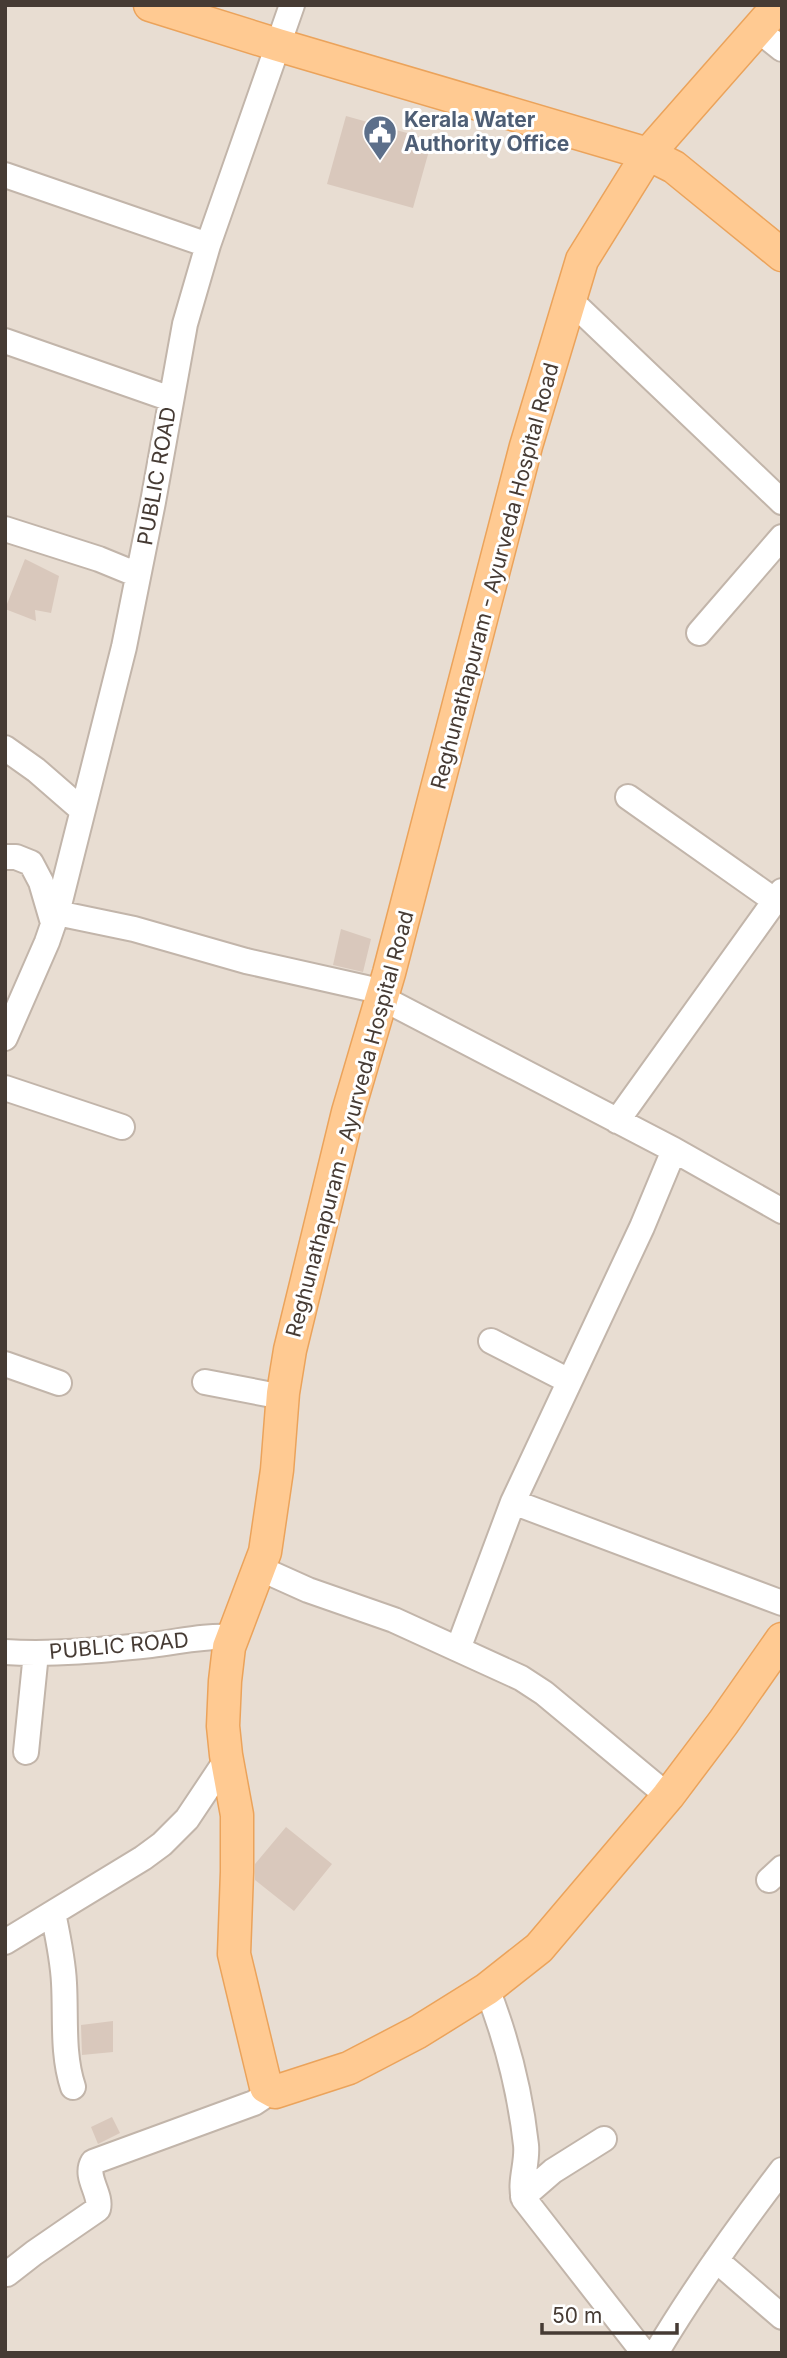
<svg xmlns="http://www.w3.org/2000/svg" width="787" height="2358" font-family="Inter,sans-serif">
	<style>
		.residential { fill: #e8ddd2 }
		.building { fill: #d9c8bc }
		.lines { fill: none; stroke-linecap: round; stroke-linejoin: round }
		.minor-casing { stroke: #c2b5aa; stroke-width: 28 }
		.major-casing { stroke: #eba35b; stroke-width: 35 }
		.minor { stroke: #fff; stroke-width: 24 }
		.major { stroke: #ffca92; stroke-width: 32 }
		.labels { text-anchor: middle; stroke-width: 6; stroke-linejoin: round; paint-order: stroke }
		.service-label { font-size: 21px; font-weight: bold; fill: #4e5e75; stroke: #fff; text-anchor: start }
		.street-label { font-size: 21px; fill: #463b34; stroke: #fff }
	</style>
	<rect width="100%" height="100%" fill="#f3ece5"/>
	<!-- residential -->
	<path class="residential" d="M5,5h777v2348h-777z"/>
	<!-- building -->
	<path class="building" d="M346,116l86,24 -19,68 -86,-24z
		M25,559l34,17 -8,37 -16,-3 1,11 -31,-12z
		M341,929l30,10 -8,33 -30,-7z
		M286,1827l46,37 -38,47 -39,-31v-16z
		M113,2021v31l-31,3 -1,-30z
		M112,2117l8,16 -22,11 -7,-17z"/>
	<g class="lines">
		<!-- minor casing -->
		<g class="minor-casing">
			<path id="minor" d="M758,30l24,19
				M5,175l203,70
				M570,300l212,202
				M5,341l166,58
				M5,529l94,30 39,16
				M699,633l83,-96
				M5,748l31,22 46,40
				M628,797l146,103
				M5,857h11l15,6 10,19 12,41
				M57,913l77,16 112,32 138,31
				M382,998l292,152 108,61
				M5,1038l42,-96 10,-29 67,-266 29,-145 32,-178 23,-79 84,-240
				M5,1088l117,39
				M617,1121l165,-230
				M491,1341l78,40
				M5,1364l54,19
				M205,1382l78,15
				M513,1502l269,101
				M259,1568l49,22 86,30 127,58 23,15 124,103
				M458,1649l55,-147 129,-275 32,-77
				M5,1652c49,3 98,-2 146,-7 27,-3 54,-10 81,-8
				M26,1752l10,-99
				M769,1880l13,-12
				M53,1913c5,24 10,47 11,70 2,34 -2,71 9,104
				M5,1942l138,-84 19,-14 25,-25 40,-60
				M487,1989c20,51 33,102 39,156 2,18 -7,37 -2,54l120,154
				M523,2197l30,-26 51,-32
				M716,2260l66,57
				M7,2274l27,-21 64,-44c4,-15 -14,-32 -5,-47l161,-59 18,-12
				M656,2353c38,-64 81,-124 126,-183"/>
		</g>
		<!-- major casing -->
		<g class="major-casing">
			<path id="major" d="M150,5l128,40 370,109 26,13 108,88
				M779,5l-131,149 -66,106 -56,186 -137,527 -41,139 -58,238 -7,43 -6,77 -12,82 -36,95 -4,34 -2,45 3,29 11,60v57l-3,82 32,133 9,5 74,-24 69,-36 69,-43 52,-41 129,-152 55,-73 59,-84"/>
		</g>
		<!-- minor -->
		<use href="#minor" class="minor"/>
		<!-- major -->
		<use href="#major" class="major"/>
	</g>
	<!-- icons -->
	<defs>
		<g id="civic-pin" transform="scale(1.75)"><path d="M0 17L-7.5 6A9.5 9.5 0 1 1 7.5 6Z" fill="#5c6f8a" stroke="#fff"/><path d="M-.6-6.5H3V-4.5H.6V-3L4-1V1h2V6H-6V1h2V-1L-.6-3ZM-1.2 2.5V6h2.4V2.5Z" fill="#fff"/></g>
	</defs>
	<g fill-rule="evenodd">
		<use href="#civic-pin" x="380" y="132"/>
	</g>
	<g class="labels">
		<!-- service labels -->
		<g class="service-label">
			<text x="404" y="127">Kerala Water<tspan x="404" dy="24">Authority Office</tspan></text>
		</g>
		<!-- street labels -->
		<g class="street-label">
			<text transform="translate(157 476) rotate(-80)" y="7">PUBLIC ROAD</text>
			<text transform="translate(495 576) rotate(-75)" y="7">Reghunathapuram - Ayurveda Hospital Road</text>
			<text transform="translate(350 1124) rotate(-75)" y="7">Reghunathapuram - Ayurveda Hospital Road</text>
			<text transform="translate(119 1646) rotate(-5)" y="7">PUBLIC ROAD</text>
		</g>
	</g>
	<!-- border -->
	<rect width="787" height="2358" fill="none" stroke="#463b34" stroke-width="14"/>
	<!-- scale -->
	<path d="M542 2323v10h135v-10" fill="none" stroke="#463b34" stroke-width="3.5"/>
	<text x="552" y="2323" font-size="21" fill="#463b34" stroke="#ffffff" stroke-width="5" paint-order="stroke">50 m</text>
</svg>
